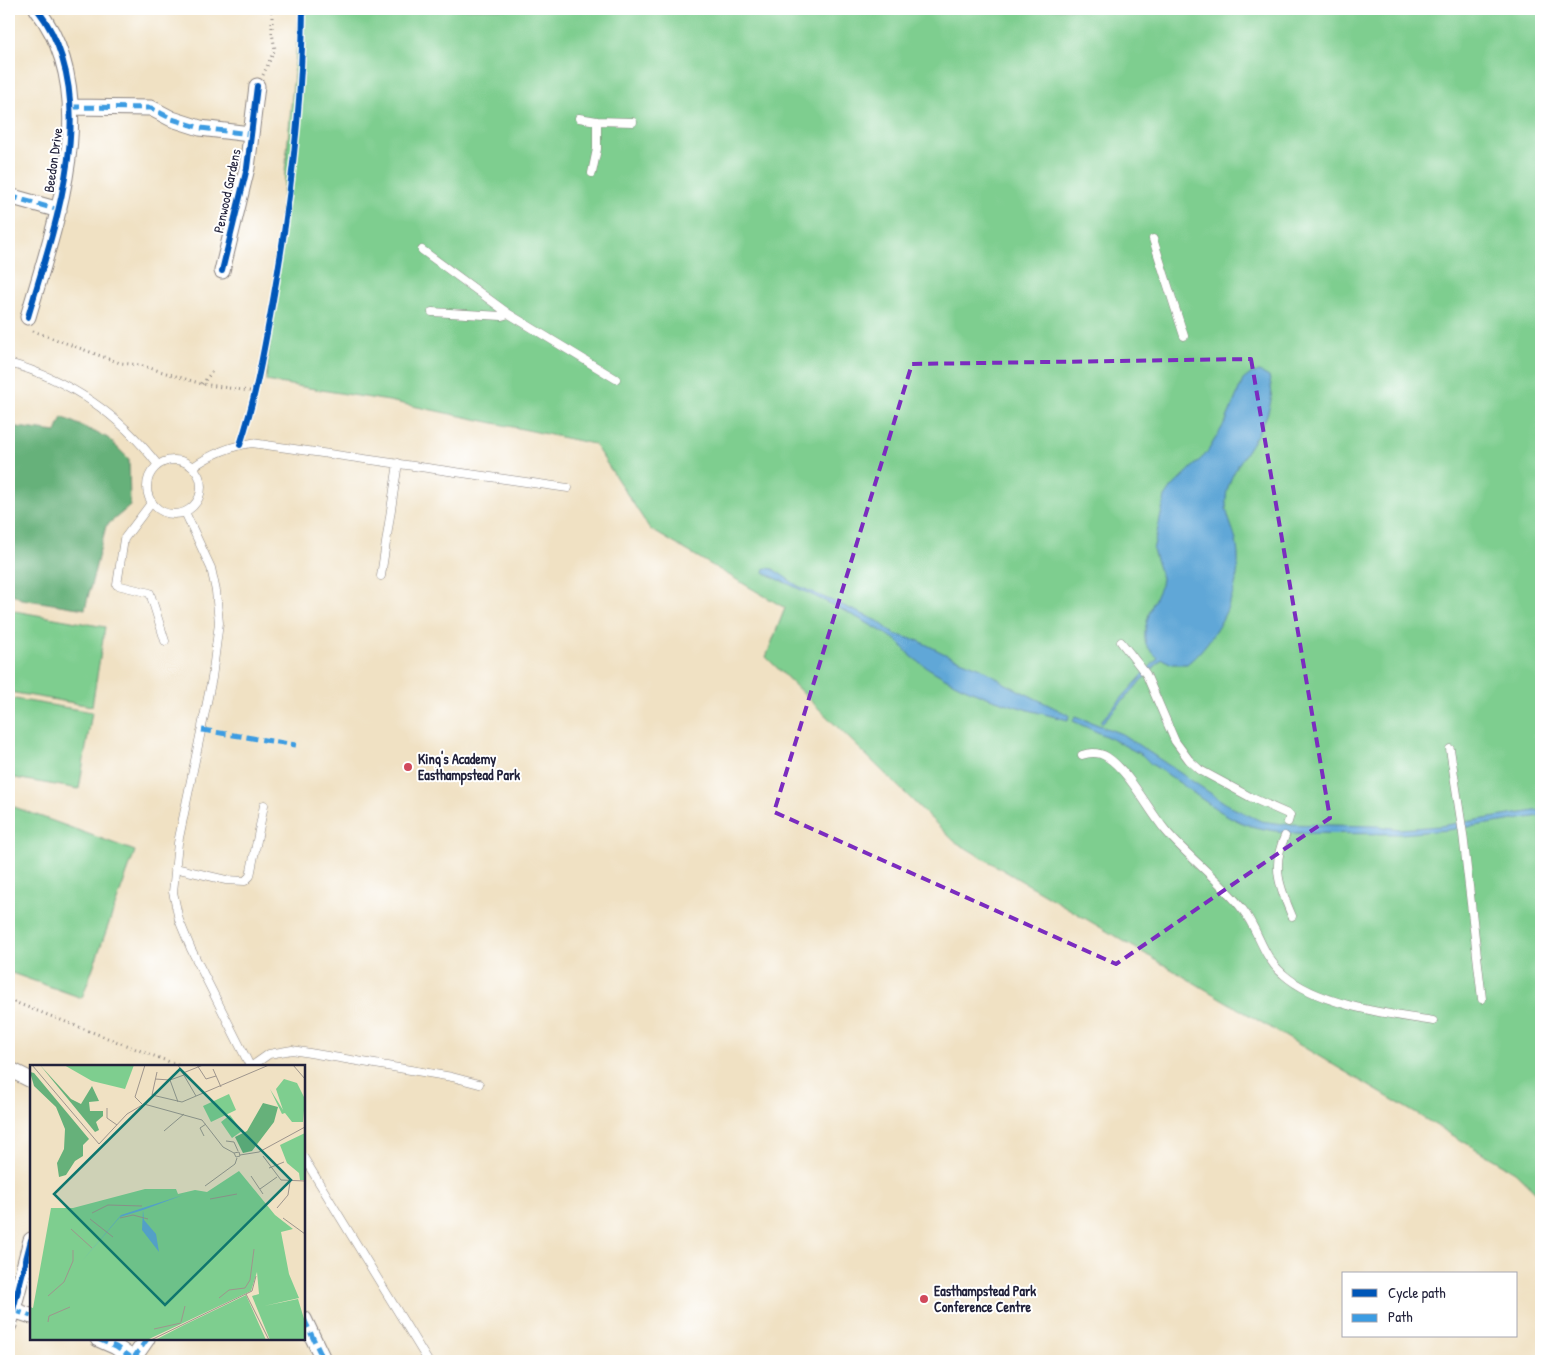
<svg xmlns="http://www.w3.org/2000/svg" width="1550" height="1370" font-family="'Patrick Hand',sans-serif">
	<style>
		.green { fill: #7ece8f; stroke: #507865 }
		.forest { fill: #66b17a; stroke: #446a5a }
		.water { fill: #60a7d7; stroke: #416489 }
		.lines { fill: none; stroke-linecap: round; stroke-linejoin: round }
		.service-casing { stroke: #89827f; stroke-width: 9 }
		.minor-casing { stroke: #89827f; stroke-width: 17 }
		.path { stroke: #89827f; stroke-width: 3; stroke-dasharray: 1 4; stroke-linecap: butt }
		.service { stroke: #fff; stroke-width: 8 }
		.minor { stroke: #fff; stroke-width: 15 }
		.quiet { stroke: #3c9ce2; stroke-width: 5; stroke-dasharray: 10 5; stroke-linecap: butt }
		.cycleway-casing { stroke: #fff; stroke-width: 9 }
		.cycleway { stroke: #0057b8; stroke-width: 6 }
		.marked { fill: none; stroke: #7b2cbf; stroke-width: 4; stroke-dasharray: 10 6; stroke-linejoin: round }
		.poi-dot { fill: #d1495b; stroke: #fff; stroke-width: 2 }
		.labels { text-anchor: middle; stroke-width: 4; stroke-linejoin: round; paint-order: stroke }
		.street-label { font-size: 14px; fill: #22223b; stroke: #fff }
		.poi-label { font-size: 14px; font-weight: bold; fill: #22223b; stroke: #fff; text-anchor: start }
		.inset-road { fill: none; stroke: #9e958d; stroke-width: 1 }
		.view { fill: #0f766e; fill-opacity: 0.15; stroke: #0f766e; stroke-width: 2.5 }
		.inset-edge { fill: none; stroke: #22223b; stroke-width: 2.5 }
	</style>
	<rect width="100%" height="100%" fill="#fff"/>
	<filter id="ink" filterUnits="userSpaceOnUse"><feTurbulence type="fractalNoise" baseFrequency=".02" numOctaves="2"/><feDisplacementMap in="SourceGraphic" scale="10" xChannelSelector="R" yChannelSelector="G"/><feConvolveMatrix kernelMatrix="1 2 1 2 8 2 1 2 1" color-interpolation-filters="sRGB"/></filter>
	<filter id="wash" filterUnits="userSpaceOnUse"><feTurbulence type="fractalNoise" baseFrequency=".0096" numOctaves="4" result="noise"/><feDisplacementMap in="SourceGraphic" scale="20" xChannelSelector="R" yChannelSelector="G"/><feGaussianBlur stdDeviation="1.12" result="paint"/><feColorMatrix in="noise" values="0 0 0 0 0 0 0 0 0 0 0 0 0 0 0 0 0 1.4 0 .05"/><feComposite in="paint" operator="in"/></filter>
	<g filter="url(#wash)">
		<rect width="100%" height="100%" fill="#f0e1c3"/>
		<!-- green -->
		<path class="green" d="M300,9h1241v1188l-26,-25 -561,-331 -188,-184 19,-49 -135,-79 -56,-85 -205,-43 -123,-20z
			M9,610l96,17 -13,79 -83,-14z
			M9,698l83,14 -13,77 -70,-12z
			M9,805l126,46 -53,147 -73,-26z"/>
		<!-- forest -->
		<path class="forest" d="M62,417l46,21 21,21 1,47 -24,20 -21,83 -64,-10 -12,-7v-166l47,6z"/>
		<!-- water -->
		<path class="water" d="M1260,372l9,5c13,39 -28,73 -40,107 -9,27 4,38 8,62 7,41 -19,93 -50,118h-15l-10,-5 -60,64 -2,-1 58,-64c-4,-4 -8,-8 -11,-12 -8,-14 8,-48 14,-61l1,-7 -9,-28 12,-53 7,-10 34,-33 20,-33 17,-41 9,-7z
			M765,568l8,1 25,17 80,35 16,13 25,7 28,14 34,13 25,16 63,31 -1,5c-37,-9 -73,-18 -108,-34 -17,-9 -34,-18 -49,-30 -6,-4 -9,-12 -15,-16 -42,-26 -87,-47 -132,-67z
			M1075,716l47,18 109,73 30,14 21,3 95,2 22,3 41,-3 101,-16v6l-93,14 -48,4 -114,-1c-13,-3 -28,-4 -41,-9 -35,-14 -62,-42 -94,-60l-9,-9 -30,-16 -39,-18z"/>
	</g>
	<g filter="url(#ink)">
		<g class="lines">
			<!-- service casing -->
			<g class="service-casing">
				<path id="service" d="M579,118l18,3
					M592,173l5,-24v-28l36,1
					M1153,239l31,97
					M422,250l87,64 107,65
					M432,312l70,4 7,-2
					M9,363c61,17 110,51 149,102
					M147 487a27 27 0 1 1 54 0a27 27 0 1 1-54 0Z
					M193,467c17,-12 38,-21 59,-24l316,45
					M152,502l-28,37 -7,46 33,8 15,48
					M185,512l26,56 5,23 3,32 -7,55 -34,165 -5,49 6,28 12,29 59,117
					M381,576l17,-113
					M1121,642l25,32 29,67 14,19 11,10 50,27 40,18 -2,7
					M1450,749l13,85 19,165
					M1082,755c9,-3 17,-3 25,2 23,15 41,53 59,74 24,28 56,51 77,79 16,21 19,46 40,64 34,31 105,40 150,47
					M1285,836c-14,30 -5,52 7,80
					M175,868l51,12 19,1 5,-5 14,-71
					M252,1066l17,-12 23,-4 160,27 27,7
					M304,1158l124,203"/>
			</g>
			<!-- minor casing -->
			<g class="minor-casing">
				<path id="minor" d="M70,107l81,1 21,11 28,9 50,6
					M9,196l50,14
					M222,271l25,-103 10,-82
					M28,317c27,-94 76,-221 9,-308
					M9,1069l22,11
					M13,1310l18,6
					M304,1319l20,42
					M9,1325l22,-85
					M98,1339l18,8 20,14
					M133,1359l14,-20"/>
			</g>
			<!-- path -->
			<path class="path" d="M263,75l12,-26 -3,-16v-24
				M33,331l87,32 20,2 62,19 54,8
				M202,384l10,-12
				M9,1000l171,66"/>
			<!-- service -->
			<use href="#service" class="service"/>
			<!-- minor -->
			<use href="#minor" class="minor"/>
			<!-- quiet -->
			<path class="quiet" d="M70,107l81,1 21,11 28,9 50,6
				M9,196l50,14
				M202,730l94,15
				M13,1310l18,6
				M304,1319l20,42
				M98,1339l18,8 20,14
				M133,1359l14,-20"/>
			<!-- cycleway casing -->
			<g class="cycleway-casing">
				<path id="cycleway" d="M222,271l25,-103 10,-82
					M28,317c27,-94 76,-221 9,-308
					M240,445c16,-48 24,-96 33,-145 17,-96 29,-194 30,-291
					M9,1325l22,-85"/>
			</g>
			<!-- cycleway -->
			<use href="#cycleway" class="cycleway"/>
		</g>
	</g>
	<!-- marked area -->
	<path class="marked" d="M1251,359l79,459 -214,146 -342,-152 138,-448z"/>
	<!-- markers -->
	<g class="poi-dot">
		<circle cx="408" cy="767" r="5"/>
		<circle cx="924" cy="1299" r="5"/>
	</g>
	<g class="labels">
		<!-- street labels -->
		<g class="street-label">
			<text transform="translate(53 160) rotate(-82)" y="5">Beedon Drive</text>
			<text transform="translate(227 191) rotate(-78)" y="5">Penwood Gardens</text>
		</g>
		<!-- poi labels -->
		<g class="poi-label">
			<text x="418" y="764">King's Academy<tspan x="418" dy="16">Easthampstead Park</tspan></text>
			<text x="934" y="1296">Easthampstead Park<tspan x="934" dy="16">Conference Centre</tspan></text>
		</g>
	</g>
	<!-- overview -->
	<g transform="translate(30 1065)">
		<rect width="275" height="275" fill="#f0e1c3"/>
		<path d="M34,0h70l-9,24 -33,-8zM254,14l13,4 8,16 -2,23h-11l-7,-9 -3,1 -12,-25 13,21 -7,-21zM199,29l7,16 -25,12 -8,-16zM200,50l12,16 -10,7 -11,-16zM275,68v47h-5l-1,-7 -12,-10 -7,-18zM209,106l36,44 18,14 -12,3 8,42 10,24 -35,8 34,-7 7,23v18h-35l-18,-44 7,-2 -2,-22 -6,19 -104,49h-117v-33l3,1 18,-100h22l72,-19h31l2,5 17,-4 12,2zM216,230l20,45h-111l29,-15z" fill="#7ece8f"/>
		<path d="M10,0l31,34 10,5 11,-18 7,15 -10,1 1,9h13v5l-7,6 3,8 -4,2zM0,7l4,1 55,66 -6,6v11l-8,5 -9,14 -7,2 -2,-14 7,-14 1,-20 -9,-22 -22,-21zM233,38l15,4 -4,15 -22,29 -9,2 -8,-16 12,-6z" fill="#66b17a"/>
		<path d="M153,130l-40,15 1,10 12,14 3,18 -17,-22 1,-20 -23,7 -38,44 39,-46z" fill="#60a7d7"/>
		<path class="inset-road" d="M2,0l67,79 28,-30 17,-10 58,16 21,27 11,6 5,-1 1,4 -4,1 -2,-4M148,0l18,31M167,0l9,14 10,-3M263,0l12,14M183,4l8,18M127,7l-5,23 30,7 87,-37M153,8l20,-8M125,14l15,1 14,-5M140,15l8,22M112,39l-7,-7 10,-32M77,43v10l10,7M134,66l20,-17M174,71l-4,-8 6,-4M196,76l8,1 4,9M210,90l19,-3 46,-25M233,91l18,24 24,1M239,103l15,-6M221,111l12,18M175,121l30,-22 2,-6M230,124l17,-12M180,134l27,-5M247,143l11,-13 2,-13M62,148l16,-8 34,1M90,153l13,-3 15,4M253,153l22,16M60,154l23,18M41,164l21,19M216,229l23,46M18,231l16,-14 9,-21v-11M189,233l10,-8 16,-2 5,-8 4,-31M18,257l1,-6 21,-9M151,257l4,-16M124,264l27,-6M121,275l101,-49 4,-15"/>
		<path class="view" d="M150,4l111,111 -126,125 -111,-111z"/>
		<rect width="275" height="275" class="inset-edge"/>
	</g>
	<!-- margin -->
	<rect width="1550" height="1370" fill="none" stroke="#fff" stroke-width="30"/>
	<!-- legend -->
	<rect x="1342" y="1272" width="175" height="65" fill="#ffffff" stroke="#a7a7b1"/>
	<rect x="1352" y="1289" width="25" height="8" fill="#0057b8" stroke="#a7a7b1"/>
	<text x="1388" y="1298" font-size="15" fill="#22223b">Cycle path</text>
	<rect x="1352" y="1314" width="25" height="8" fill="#3c9ce2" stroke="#a7a7b1"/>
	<text x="1388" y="1322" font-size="15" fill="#22223b">Path</text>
</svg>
